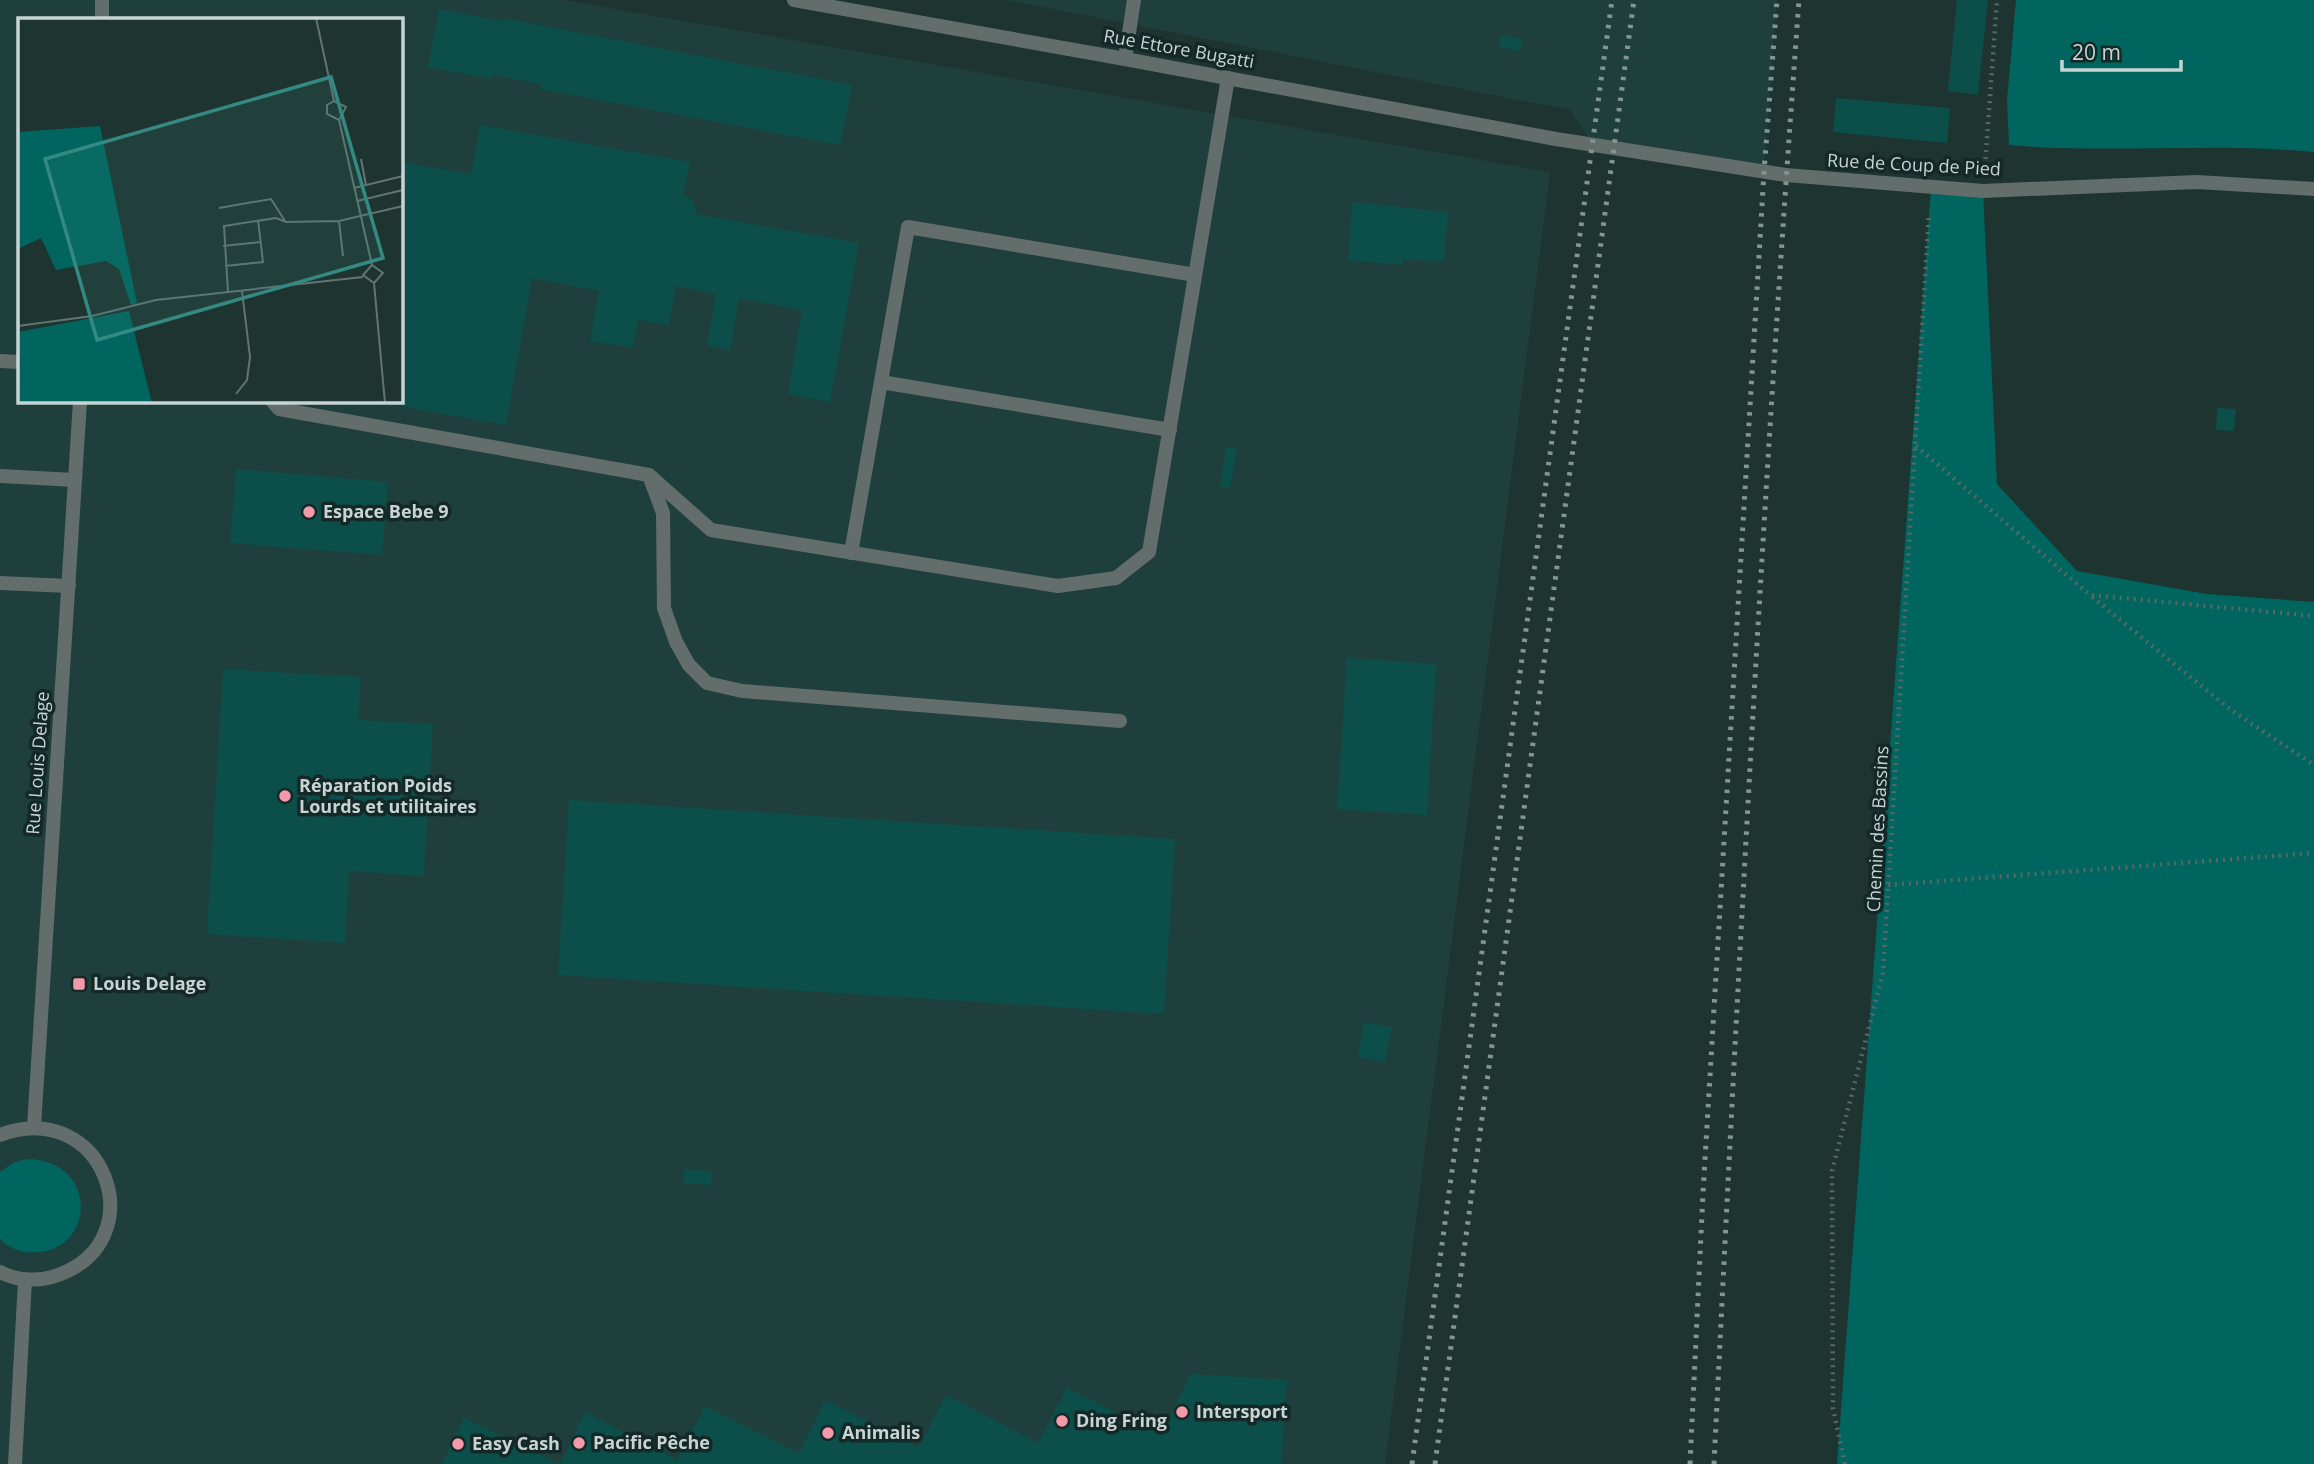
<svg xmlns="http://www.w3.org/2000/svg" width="2314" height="1464" font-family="'Open Sans',sans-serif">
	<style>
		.built { fill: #1f3f3c; fill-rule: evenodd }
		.green { fill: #00655f }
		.building { fill: #0c4f4a }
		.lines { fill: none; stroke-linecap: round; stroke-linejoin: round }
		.path { stroke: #566967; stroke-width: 4.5; stroke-dasharray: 2 5; stroke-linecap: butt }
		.lane { stroke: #636d6c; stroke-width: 14 }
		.street { stroke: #636d6c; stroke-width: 14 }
		.rail { stroke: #849593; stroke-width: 5; stroke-dasharray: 3.5 7; stroke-linecap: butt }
		.poi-dot { fill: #f39aaa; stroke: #142927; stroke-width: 2.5 }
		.labels { text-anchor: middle; stroke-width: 7; stroke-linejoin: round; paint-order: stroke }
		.street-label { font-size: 18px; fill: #c7d4d3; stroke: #142927 }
		.poi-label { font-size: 18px; font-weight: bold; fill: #c7d4d3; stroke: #142927; text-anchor: start }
		.inset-road { fill: none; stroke: #627472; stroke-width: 2 }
		.view { fill: #348982; fill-opacity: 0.15; stroke: #348982; stroke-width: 3.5 }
		.inset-edge { fill: none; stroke: #c7d4d3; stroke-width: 3.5 }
	</style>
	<rect width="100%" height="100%" fill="#1e3431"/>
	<!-- built -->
	<path class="built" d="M0,0h563l987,172 -165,1292h-1385zM19,19h382v382h-382z
		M1007,0h770l-13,172 -172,-29 -22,-33z"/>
	<!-- green -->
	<path class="green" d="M2016,0h298v152c-102,-10 -204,2 -305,-7l-2,-45z
		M1931,189l52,2 14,293 80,87 130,23 107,8v862h-477z
		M27,1159c70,1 69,87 13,93 -15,2 -29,-2 -40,-13v-67l13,-9z"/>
	<!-- building -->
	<path class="building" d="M1957,0h31l-10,95 -30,-4z
		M439,9l62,12v-3l351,67 -12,60 -300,-56 1,-5 -48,-9 -1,4 -64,-12z
		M1501,35l22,4 -3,12 -21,-4z
		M1836,98l114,10 -3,35 -114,-11z
		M480,125l210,37 -7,34 8,2 5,10 -1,6 164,29 -29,159 -42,-8 14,-84 -63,-12 -9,52 -23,-4 9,-52 -40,-8 -7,39 -31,-5 -5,28 -43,-7 9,-50 -67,-13 -26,147 -129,-23 24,-1v-239l70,12z
		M1352,202l96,10 -4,50 -41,-3 -1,6 -54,-5z
		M2217,408l19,1 -2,22 -18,-1z
		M1226,447l11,2 -7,39 -10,-1z
		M236,469l152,13 -6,73 -152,-12z
		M1347,658l89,6 -9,151 -90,-6z
		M223,669l138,8 -3,43 75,4 -9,152 -75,-5 -4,72 -138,-9z
		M569,800l606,39 -11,175 -606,-39z
		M1364,1022l28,5 -7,35 -27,-5z
		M684,1169l28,2 -1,14 -28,-2z
		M1191,1374l96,6 -6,84h-721l25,-52 92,48 28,-54 94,47 26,-53 94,47 27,-52 92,48 29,-55 94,47z
		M464,1418l96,46h-118z"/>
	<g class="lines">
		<!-- path -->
		<path class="path" d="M1985,166l12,-166
			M1916,446l174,149 224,21
			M2092,597l139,113 83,55
			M1888,885l426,-32
			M1845,1464l-12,-55 -1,-238 51,-198 46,-759"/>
		<!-- lane -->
		<path class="lane" d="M1125,59l9,-59
			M0,361l19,1
			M881,382l289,48
			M272,401l7,8 370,66 62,55 347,56 58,-8 33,-26 79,-474
			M0,476l75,4
			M650,478l13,35 1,95 12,34 13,23 18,18 35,8 378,30
			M851,553l57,-326 287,48
			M0,583l69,3"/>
		<!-- street -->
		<path class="street" d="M102,0v19
			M794,0l331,59 431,80 230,36 197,16 214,-9 117,7
			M34,1127l46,-726
			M0,1135c104,-39 156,105 58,140 -18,7 -41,6 -58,-3
			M15,1464l10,-184"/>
		<!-- rail -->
		<path class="rail" d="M1412,1464l200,-1464
			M1435,1464l199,-1464
			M1690,1464l13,-271 61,-1021 13,-172
			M1714,1464c24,-488 49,-977 85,-1464"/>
	</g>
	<!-- markers -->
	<g class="poi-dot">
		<circle cx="309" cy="512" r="7"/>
		<circle cx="285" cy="796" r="7"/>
		<rect x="72" y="977" width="14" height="14" rx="3.5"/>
		<circle cx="1182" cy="1412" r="7"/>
		<circle cx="1062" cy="1421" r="7"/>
		<circle cx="828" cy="1433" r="7"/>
		<circle cx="579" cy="1443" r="7"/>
		<circle cx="458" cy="1444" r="7"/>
	</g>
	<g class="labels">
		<!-- street labels -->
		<g class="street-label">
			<text transform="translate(1179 49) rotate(10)" y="6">Rue Ettore Bugatti</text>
			<text transform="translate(1914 165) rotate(3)" y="6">Rue de Coup de Pied</text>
			<text transform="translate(38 763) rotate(-86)" y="6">Rue Louis Delage</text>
			<text transform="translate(1878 829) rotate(-87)" y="6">Chemin des Bassins</text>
		</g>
		<!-- poi labels -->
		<g class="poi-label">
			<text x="323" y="518">Espace Bebe 9</text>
			<text x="299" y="792">Réparation Poids<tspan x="299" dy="21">Lourds et utilitaires</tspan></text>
			<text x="93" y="990">Louis Delage</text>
			<text x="1196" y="1418">Intersport</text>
			<text x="1076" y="1427">Ding Fring</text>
			<text x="842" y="1439">Animalis</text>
			<text x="593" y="1449">Pacific Pêche</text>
			<text x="472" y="1450">Easy Cash</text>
		</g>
	</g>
	<!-- overview -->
	<g transform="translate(18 18)">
		<rect width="385" height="385" fill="#1e3431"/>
		<path d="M82,108l37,177 -6,2 -12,-36 -13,-8 -50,9 -15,-32 -23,11v-117zM111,293l23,92h-134v-71z" fill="#00655f"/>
		<path class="inset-road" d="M298,0l18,83M316,83l-7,4v9l12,6M316,83l12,6 -7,13M321,102l33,145M343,141l5,26M336,170l49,-12M339,183l46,-11M201,190l52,-9 14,22M321,203l4,35M205,228l37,-4M354,247l-9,10 11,8M354,247l11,8 -9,10M207,248l38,-4 -5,-42M356,265l11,120M210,274l-4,-66 52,-8 10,4 53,-1 64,-15M0,308l74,-10 64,-16 207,-23M218,376l11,-14 3,-23 -8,-66"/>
		<path class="view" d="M313,59l52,181 -286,82 -52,-181z"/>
		<rect width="385" height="385" class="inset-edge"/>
	</g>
	<!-- scale -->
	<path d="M2062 60v10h119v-10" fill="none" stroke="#c7d4d3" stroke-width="3.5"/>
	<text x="2072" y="60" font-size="21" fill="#c7d4d3" stroke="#142927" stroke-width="5" paint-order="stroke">20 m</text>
</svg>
